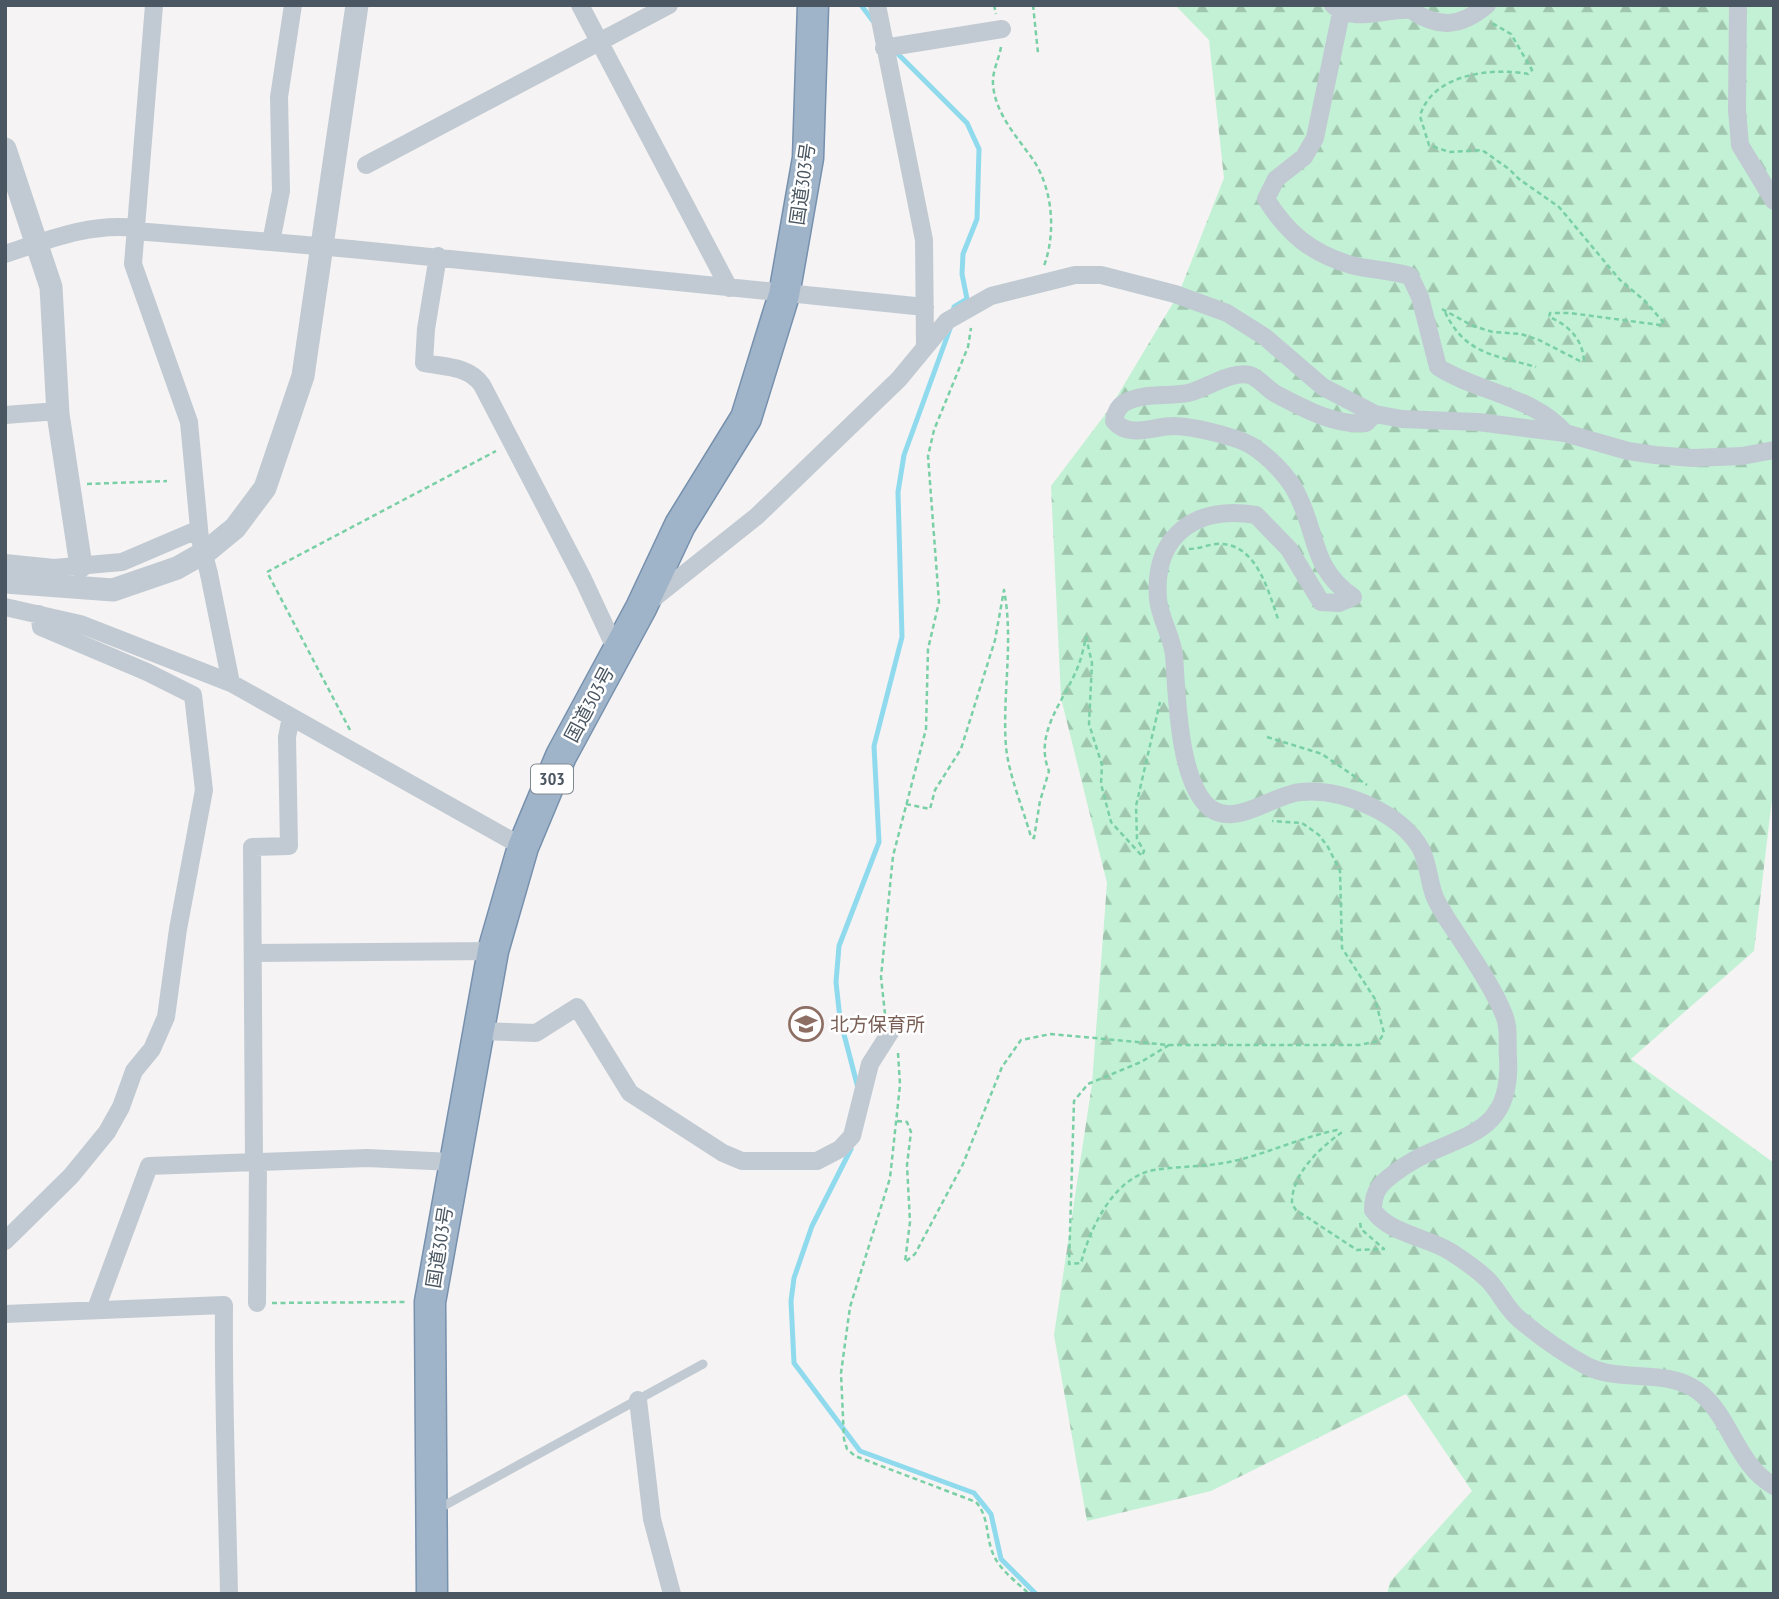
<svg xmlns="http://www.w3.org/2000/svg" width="1779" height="1599" font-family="'PT Sans Narrow','Noto Sans JP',sans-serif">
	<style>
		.forest { fill: url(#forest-firs) }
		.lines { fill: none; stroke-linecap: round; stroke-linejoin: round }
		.stream { stroke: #90daee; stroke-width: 5 }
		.trunk-casing { stroke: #7690ad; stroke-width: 33 }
		.path { stroke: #7ad0a6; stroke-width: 2.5; stroke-dasharray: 5 3.5; stroke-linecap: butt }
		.service { stroke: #c1cad2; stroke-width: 9 }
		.minor { stroke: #c1cad2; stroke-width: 18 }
		.tertiary { stroke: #c1cad2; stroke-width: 23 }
		.trunk { stroke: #9fb4c9; stroke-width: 30 }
		.minor-bridge { stroke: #c1cad2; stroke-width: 18 }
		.labels { text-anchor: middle; stroke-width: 5; stroke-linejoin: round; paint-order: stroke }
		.shield { fill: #fff; stroke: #808990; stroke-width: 2 }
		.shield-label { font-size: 18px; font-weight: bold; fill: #4a5661 }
		.street-label { font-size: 19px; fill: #4a5661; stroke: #fff }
		.education-label { font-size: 19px; fill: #785e54; stroke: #fff; text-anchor: start }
	</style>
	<defs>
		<pattern id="forest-firs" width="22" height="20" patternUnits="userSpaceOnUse" patternTransform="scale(1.75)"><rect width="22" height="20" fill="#c3f1d5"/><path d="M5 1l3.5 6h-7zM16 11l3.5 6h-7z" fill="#a0c6b0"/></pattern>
	</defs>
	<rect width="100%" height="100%" fill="#f5f3f3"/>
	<!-- forest -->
	<path class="forest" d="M1175,5h599v777l-20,169 -123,108 143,104v431h-387l3,-12 82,-91 -66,-97 -195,97 -124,30 -33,-186 38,-251 15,-201 -46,-185 -10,-212 59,-78 69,-115 45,-115 -15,-138z"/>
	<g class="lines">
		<!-- stream -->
		<path class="stream" d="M861,5l12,16
			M896,52l71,71 12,26 -2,70 -14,35 -1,20 5,25 -13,8 -1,6
			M858,1088l-18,-69 -4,-37 3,-36 40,-104 -5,-96 28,-109 -4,-145 6,-37 47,-129
			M851,1149l-39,77 -18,52 -3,23 3,62 66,88 114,42 17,21 10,45 35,35"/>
		<!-- trunk casing -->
		<g class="trunk-casing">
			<path id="trunk" d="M432,1594l-2,-292 63,-351 30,-104 38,-91 80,-148 39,-83 66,-107 38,-123 24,-137 5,-153"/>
		</g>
		<!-- path -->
		<path class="path" d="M994,5l2,9
			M1033,5l5,48
			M1001,47c-2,12 -9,25 -8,37 2,30 25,54 41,77 19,30 22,72 10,105
			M1442,309l31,17 20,6 28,2 18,6 41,21 4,-1c-2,-22 -16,-35 -35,-43l1,-4h20l90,12 4,-2 -19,-22 -25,-21 -61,-73 -40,-28 -10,-10 -27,-19 -33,2 -20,-7 -9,-29c12,-42 72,-49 108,-42l4,-4 -21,-36 -19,-11
			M1445,312c20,42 49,43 91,55
			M87,484l80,-3
			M1189,549c9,0 18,-4 27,-5 40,-3 52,46 62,75
			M350,730l-83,-158 229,-121
			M1267,737l55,17 45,31
			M906,804l24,5 5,-19 26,-41 34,-109 9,-50c10,52 -2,105 2,157 3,29 17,61 25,90l3,1 6,-37 9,-30c-16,-39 17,-72 30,-107 3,-8 5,-18 7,-27l6,26 -3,61 13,41 -1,19 10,38 31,34 2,-5 -7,-12 -1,-33 24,-104
			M885,1014l-4,-37 12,-121 33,-127 2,-80 11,-47 -11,-146 6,-26 34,-83 3,-19
			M1169,1045l-28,17 -53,22 -14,17 -5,163 12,-1c9,-35 33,-86 73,-93 26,-4 54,-3 80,-9 35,-8 68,-24 103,-31l4,3c-21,15 -50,41 -49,71l4,6 61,40 27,-1 -23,-20 -1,-7
			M898,1053l2,32 -10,93 -40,129 -9,66 3,66 3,10 8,7 121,46c14,16 9,35 18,54 7,15 23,26 35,38
			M897,1121l10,1 4,10 -4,33 3,57 -5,40 10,-8 48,-90 39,-97 19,-27 30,-6 118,11h190l20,-4 5,-8 -9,-34 -33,-51 -2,-77 -12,-24 -9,-12 -17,-12 -30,-2
			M272,1303l134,-1"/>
		<!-- service -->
		<path class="service" d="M438,1509l265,-145"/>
		<!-- minor -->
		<path class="minor" d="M154,5l-21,259 56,158 11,117
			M580,5l149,283
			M877,5l47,235 1,104
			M1333,5c20,19 53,3 78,5 28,19 50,17 76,-5
			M1738,5l-1,105 3,35 34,56
			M1341,13l-26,125 -11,19 -28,22 -10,20c22,35 45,54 85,66 19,5 40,5 59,11l10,21 18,70c39,25 98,30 127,66
			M884,48l118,-19
			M366,165l303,-160
			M135,231l136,11 10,-51 -2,-94 14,-92
			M351,249l574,58
			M5,254c40,-13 87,-32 130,-26
			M438,256l-12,73 -2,34c21,4 45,3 58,22l101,194 28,60 9,7
			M1375,414l-9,9c-31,3 -63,-15 -90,-29 -9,-5 -17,-16 -26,-19 -19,-5 -44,14 -62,18 -20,4 -45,-1 -64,10 -6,4 -9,11 -10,18 15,18 39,5 60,5 17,0 64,11 78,20 16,10 35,29 44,46 22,41 14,75 57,105l-14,6 -18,-1 -32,-53 -33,-34c-60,-10 -103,20 -98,84 2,20 14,37 16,56 3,39 4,127 36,153 26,20 63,-14 91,-16 41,-4 100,21 120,57 7,14 8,32 13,46 3,9 9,16 13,24 16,24 52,76 59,102 3,11 1,25 2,37 5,87 -60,74 -112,114 -15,11 -23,18 -23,38 16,24 55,27 78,42 14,9 27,18 38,29 11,12 18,28 30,38 19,16 44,34 66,46 34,19 80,2 113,26 33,25 38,74 76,95
			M5,415l53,-4
			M5,563l49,5 68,-6 75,-32
			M209,574l22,109
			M649,602l108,-86 142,-137 48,-58 44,-25 84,-21h26l74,19 52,19 38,24 58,50 52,27 27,5 76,3 87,11 63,18 27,4 38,3 49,-2 32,-6
			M5,607l75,17 151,59 292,164
			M254,953l239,-2
			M478,1031l58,2 41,-26 53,86 93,60 19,8h75l23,-12 12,-13 18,-72 21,-33
			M254,1161l-2,-314 37,-1 -2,-109 4,-20
			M5,1241l66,-65 36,-44 14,-25 13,-36 18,-22 14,-32 12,-88 26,-139 -11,-95 -46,-23 -106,-45 -2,-13
			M257,1303l1,-142
			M96,1309l53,-143 218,-8 86,4
			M5,1314l219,-9c-1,96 3,192 5,289
			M638,1400l14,119 20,75"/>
		<!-- tertiary -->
		<path class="tertiary" d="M5,149l46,138 7,127 23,152
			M5,582l108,8 64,-22 30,-17 28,-23 30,-40 38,-112 54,-371"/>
		<!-- trunk -->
		<use href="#trunk" class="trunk"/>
		<!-- minor-bridge -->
		<path class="minor-bridge" d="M271,242l80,7
			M200,539l9,35"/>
	</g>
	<!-- icons -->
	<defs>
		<g id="school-ring" transform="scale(1.75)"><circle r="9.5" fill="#fff" stroke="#8d6e63" stroke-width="1.5"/><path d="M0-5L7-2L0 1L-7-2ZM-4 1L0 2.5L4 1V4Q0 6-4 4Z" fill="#8d6e63"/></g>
	</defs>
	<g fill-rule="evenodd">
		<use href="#school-ring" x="806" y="1024"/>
	</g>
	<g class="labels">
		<!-- shield labels -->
		<rect class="shield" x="531" y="764.5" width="42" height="29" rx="5"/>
		<g class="shield-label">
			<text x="552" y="785">303</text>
		</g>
		<!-- street labels -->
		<g class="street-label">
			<text transform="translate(802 184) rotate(-82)" y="7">国道303号</text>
			<text transform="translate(589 704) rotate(-62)" y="7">国道303号</text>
			<text transform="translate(439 1247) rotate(-81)" y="7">国道303号</text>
		</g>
		<!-- education labels -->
		<g class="education-label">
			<text x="830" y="1031">北方保育所</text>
		</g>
	</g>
	<!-- border -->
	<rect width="1779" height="1599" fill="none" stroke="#4a5661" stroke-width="14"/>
</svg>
